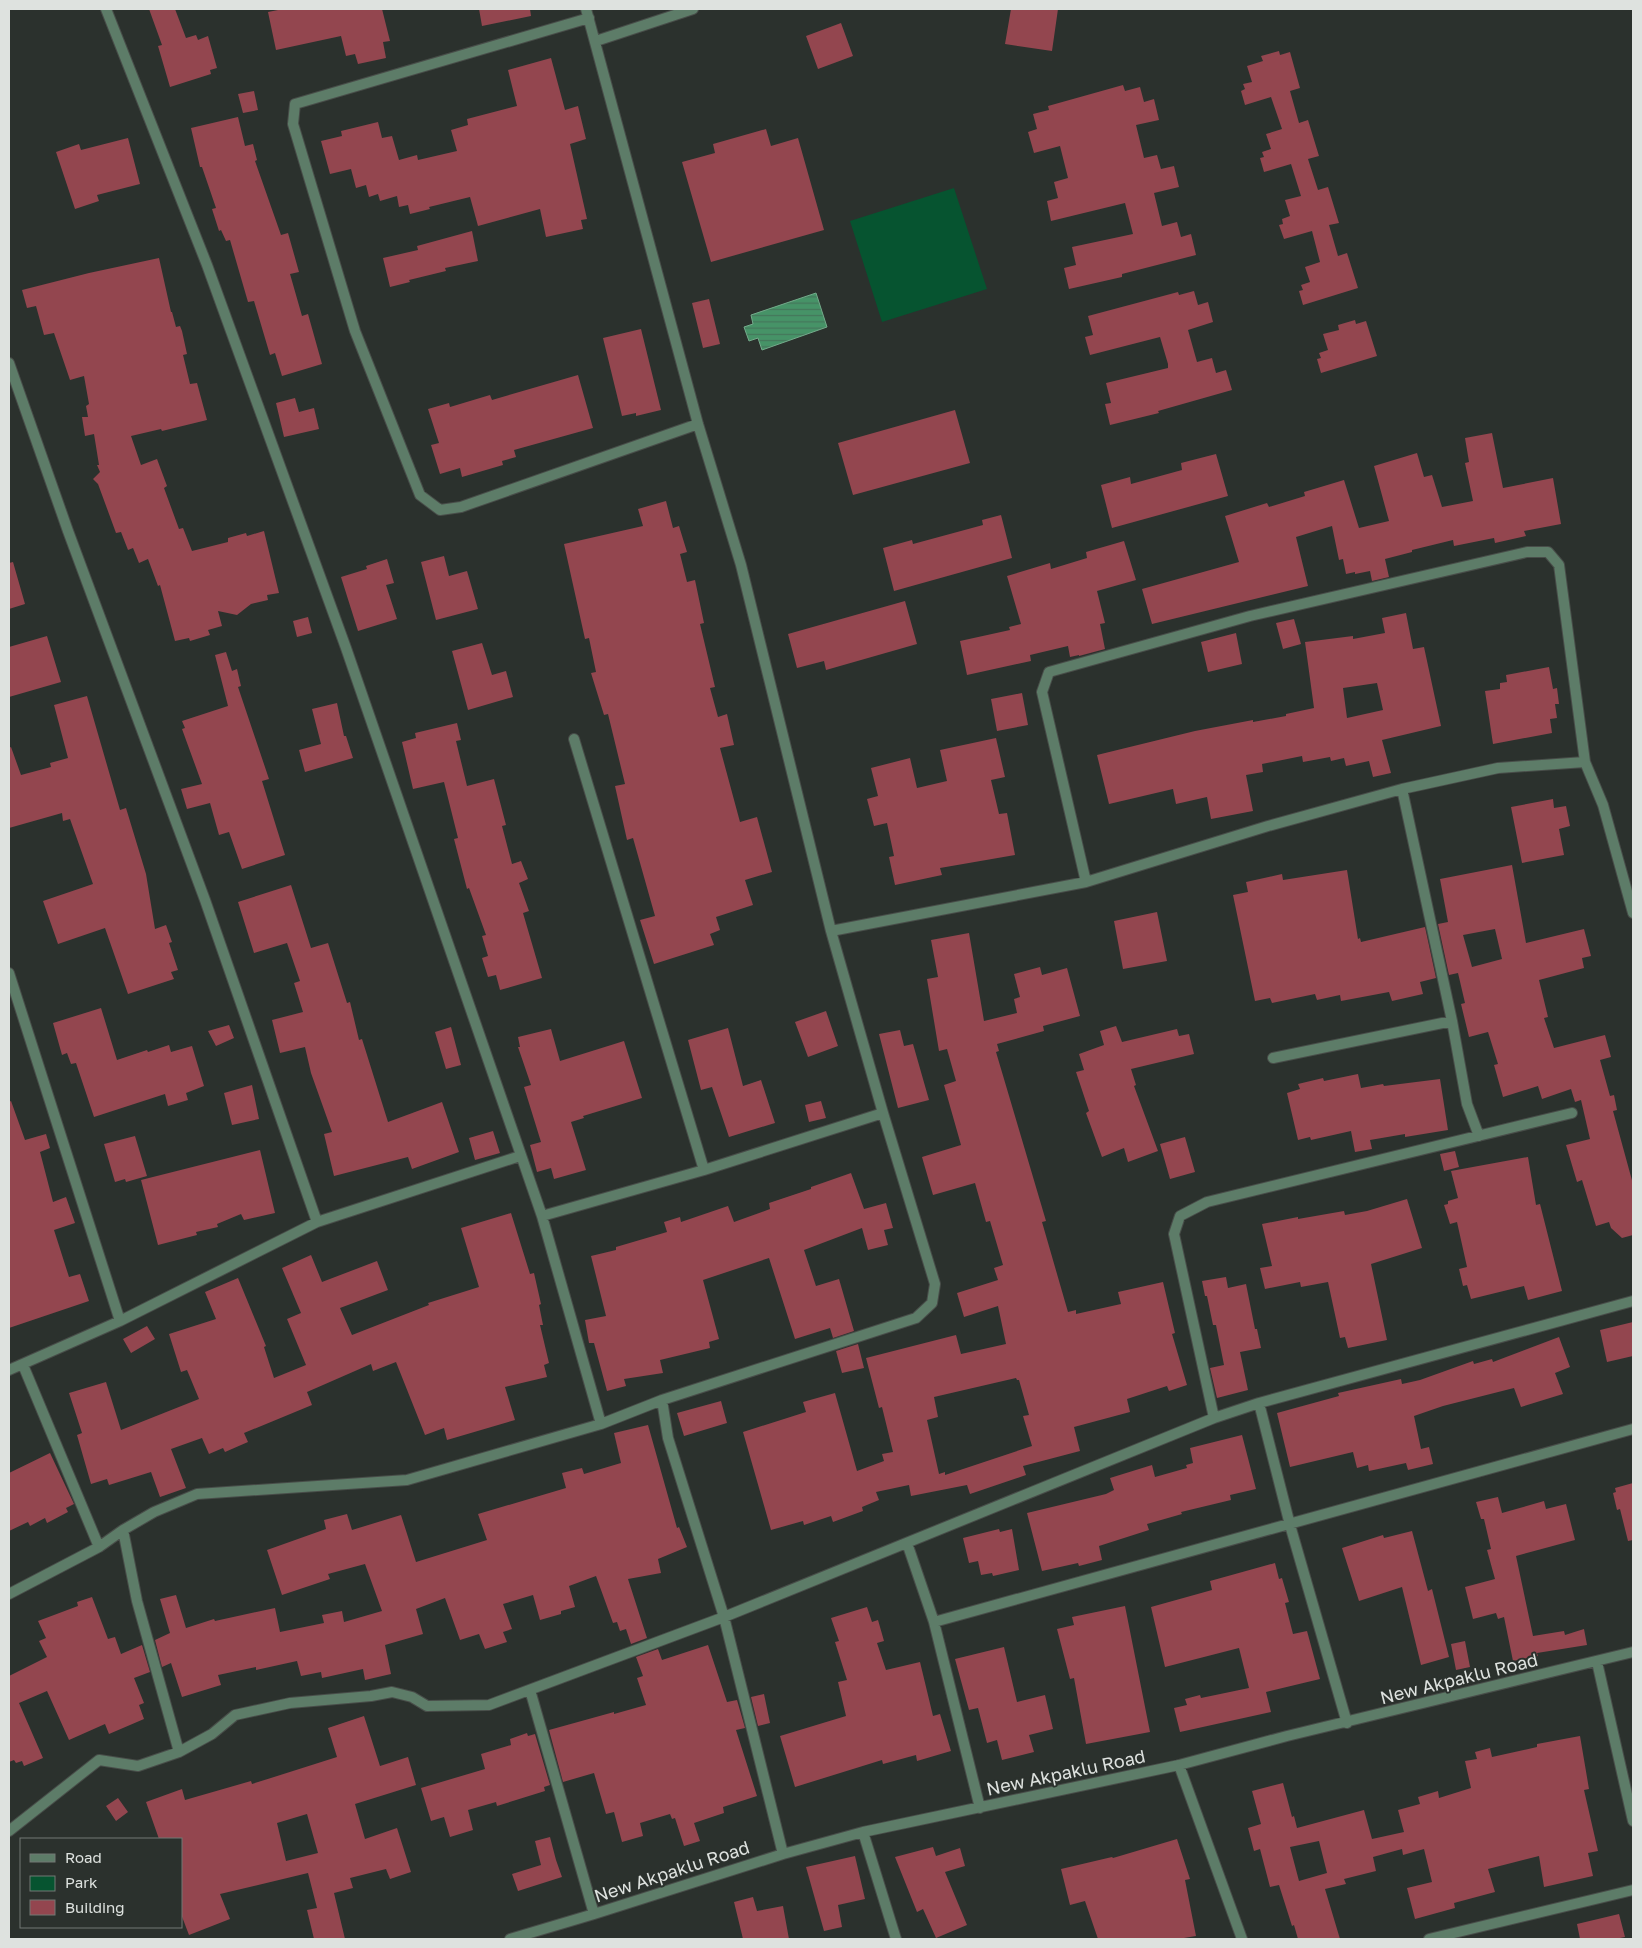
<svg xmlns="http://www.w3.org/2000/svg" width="1642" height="1948" font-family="'Golos Text',sans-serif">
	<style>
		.green { fill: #065430 }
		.water { fill: url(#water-rules); stroke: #74ab8b }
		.building { fill: #93464f; fill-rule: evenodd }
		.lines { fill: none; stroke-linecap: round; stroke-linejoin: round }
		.minor-casing { stroke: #484d49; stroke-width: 12 }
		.minor { stroke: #5d7c68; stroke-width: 10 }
		.labels { text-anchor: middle; stroke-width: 4; stroke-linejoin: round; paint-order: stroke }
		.street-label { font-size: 18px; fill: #dee2df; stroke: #2b312d }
	</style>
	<defs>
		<pattern id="water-rules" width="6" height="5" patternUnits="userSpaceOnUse" patternTransform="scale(1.25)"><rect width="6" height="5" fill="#469367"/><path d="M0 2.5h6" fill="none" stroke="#45775a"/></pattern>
	</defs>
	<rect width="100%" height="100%" fill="#2b312d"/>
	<!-- green -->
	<path class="green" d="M954,188l33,101 -105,33 -32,-101z"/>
	<!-- water -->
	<path class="water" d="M816,293l11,34 -65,23 -4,-12 -9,3 -5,-14 9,-3 -2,-9z"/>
	<!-- building -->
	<path class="building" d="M149,9h26l11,29 10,-3 2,5 10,-4 9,32 -7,2 1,4 -41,13 -12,-41 4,-1z
		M283,9h99l8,32 -7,1 3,16 -28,6 -3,-10 -9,2 -5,-20 -65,14 -8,-38z
		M479,9h51l1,7 -49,10z
		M1011,9h47l-6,42 -47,-7z
		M841,23l12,33 -35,13 -12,-33z
		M1279,51l1,4 10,-3 10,36 -10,3 9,32 9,-3 11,36 -11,3 10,31 10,-3 11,36 -10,2 9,31 9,-3 11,35 -55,17 -4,-14 4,-1 -2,-5 9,-3 -5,-15 15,-5 -8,-31 -28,8 -5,-14 4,-1 -1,-5 8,-3 -5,-16 16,-4 -10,-32 -27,8 -4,-14 4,-1 -2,-5 9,-3 -5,-15 16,-5 -11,-32 -26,8 -4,-14 4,-2 -2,-5 9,-2 -5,-16 16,-5 -2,-5z
		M551,58l14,52 13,-4 8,33 -16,5 17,75 -6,1 2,9 -37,8 -6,-28 -62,17 -8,-29 -41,10 1,2 -20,5 -2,-9 -9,2 -2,-11 -17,5 -2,-7 -9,3 -3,-12 -10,3 -5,-19 -21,5 -9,-33 21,-5 -1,-5 37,-9 4,16 10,-2 7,24 18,-5 1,5 39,-9 -6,-21 17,-5 -1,-6 50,-13 -9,-36z
		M1123,85l2,6 15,-4 4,15 10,-3 5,21 -23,5 8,33 13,-3 4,14 13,-3 5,21 -25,6 8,33 15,-4 4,15 10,-3 5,21 -74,19v3l-53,12 -5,-21 12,-3 -4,-18 61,-13 -8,-31 -74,18 -4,-20 11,-3 -4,-16 14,-4 -8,-32 -26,7 -6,-21 9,-3 -4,-15 16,-4 -1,-4z
		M254,91l4,19 -15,3 -5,-19z
		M238,117l7,29 8,-2 4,16 -2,1 26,74 7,-2 11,39 -9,2 12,42 6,-2 14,50 -40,12 -7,-23 -5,2 -16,-54 -6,1 -18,-62 -4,1 -5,-11 -2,1 -7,-22 4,-1 -14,-41h-2l-9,-39z
		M766,129l5,17 27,-8 26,92 -113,32 -29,-100 33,-9 -2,-9z
		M128,138l12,46 -43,11 2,6 -24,8 -19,-57 23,-8 2,6z
		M472,231l6,30 -33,7 1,3 -37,9 1,2 -20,5 -7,-29 35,-8 -1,-4z
		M159,258l12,54h1l4,15 4,-1 2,5 5,23 -4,1 7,29 7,-1 10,37 -45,11 -1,-2 -30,7 10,29 16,-6 10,27 -3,2 15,41 4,-1 9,23 36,-9v-4l18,-5 1,3 17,-5 15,62 -12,2 1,5 -17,4 -14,11 -19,-4 4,15 -14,4 2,5 -20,6 -1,-3 -14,3 -15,-56 -2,1 -10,-27 -9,4 -6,-15 -5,2 -7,-18 -5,1 -18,-49 -5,-5 7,-7 -3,-7h2l-5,-31 -9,2 -3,-19h6l-2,-11 3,-2 -5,-28 -14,4 -16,-47 -10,2 -8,-29 -9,2 -5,-18 67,-17z
		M1194,291l4,14 10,-3 5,20 -25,8 9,32 15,-4 4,15 10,-3 6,20 -74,21 1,2 -49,12 -5,-21 6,-1 -5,-20 62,-15v-4l-8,-27 -70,18 -5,-18 8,-2 -5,-19 90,-24 1,3z
		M709,299l11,45 -17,4 -11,-45z
		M1355,320l1,4 10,-3 11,35 -56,17 -4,-14 4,-1 -2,-5 9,-3 -5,-16 16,-4 -1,-5z
		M641,329l20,81 -25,6v-3l-14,3 -19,-78z
		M578,375l15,53 -79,22 2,7 -14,4 1,4 -41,12 -2,-9 -20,6 -9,-29 8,-2 -11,-34 21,-6 1,4 40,-12 2,5z
		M295,398l4,14 15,-4 5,21 -35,8 -8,-34z
		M955,410l15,53 -117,32 -15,-52z
		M1492,433l11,55 50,-10 8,46 -37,7 2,5 -31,7 -1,-5 -40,8 -1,-6 -41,10v2l-27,7 4,18 -17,4 -2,-10 -15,3v-2l-9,2 -3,-15 -4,1 -7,-34 -36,11 12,49 -156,38 -10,-35 97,-27 -14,-46 42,-13 2,4 36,-11 -1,-4 40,-12 15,48 30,-7 -15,-55 43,-13 7,24 8,-2 10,32 31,-6 -8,-38 4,-1 -4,-24z
		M1216,454l12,42 -116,32 -11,-43 29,-8 1,7 51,-14 -1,-7z
		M666,501l7,27 6,-2 8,26 -7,2 7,28 8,-2 9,43 -4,1 15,63 -5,1 8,29 9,-3 7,31 -14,3 20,74 17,-5 15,55 -27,8 8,25 -37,12 4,13 -10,4 4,11 -60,19 -14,-44 15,-4 -22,-78 -6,2 -12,-54 10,-2 -17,-70 -4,1 -13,-42 5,-1 -7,-34 -4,1 -21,-95 79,-18 -5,-17z
		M1001,515l11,43 -118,33 -11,-43 29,-8 1,4 70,-19 -1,-5z
		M1124,541l12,39 -39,11 8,32 -5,1 5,25 -26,7v-1l-9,2 -2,-11 -38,9 1,6 -64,14 -7,-34 50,-11 -1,-3 12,-3 -14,-48 43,-13 1,6 36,-11 -1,-6z
		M444,556l5,20 18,-5 11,38 -42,11 -15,-58z
		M387,559l7,24 -8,2 11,34 -39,12 -17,-54 26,-8 -1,-3z
		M13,562l12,42 -16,5v-46z
		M905,601l12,43 -91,26 -2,-9 -27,7 -9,-34z
		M1406,613l7,36 11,-2 17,79 -59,14 9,33 -18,4 -4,-16 -23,5 -2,-8 -13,3 -1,-4 -27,5 -1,-6 -40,8 1,8 -17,3 7,36 -42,8 -4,-22 -31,7 -3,-15 -64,15 -12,-49 98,-24 58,-11v2l33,-6v-2l28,-6 -9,-66 48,-6v3l32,-6 -3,-15zM1377,683l6,27 -36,8 -4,-30z
		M308,617l4,16 -15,4 -4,-16z
		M1294,619l7,25 -18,5 -7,-26z
		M1236,633l6,31 -34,8 -7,-30z
		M47,636l14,46 -52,15v-50z
		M482,643l10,32 14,-4 7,26 -45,13 -16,-59z
		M226,652l6,19 5,-2 4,17 -3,1 31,92 -7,2 23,74 -43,14 -13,-37 -10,3 -9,-32 -23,6 -6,-20 21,-5 -20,-55 3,-1 -3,-7 46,-15 -13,-51z
		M1549,667l4,22 4,-1 2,16h-4l2,14 -7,1 2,14 -59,11 -8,-53 15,-2v-6l7,-1 -1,-7z
		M1022,693l6,32 -31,6 -6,-32z
		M87,696l33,114 6,-2 20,66 9,55 11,-4 6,17 -3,1 9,27 -7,2 3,7 -46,15 -23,-66 -47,16 -15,-43 50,-17 -23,-65 -7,2 -1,-8 -53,15v-80l2,-1 10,28 30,-8 -1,-4 18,-5 -14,-53z
		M337,703l7,33h2l7,22 -48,14 -6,-22 22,-6 -9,-35z
		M457,723l4,17 -5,1 11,45 27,-7 12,46 -4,1 10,38 9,-3 7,18 -9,4 10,28 -6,2 19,65 -42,12 -4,-15 -8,2 -6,-19 6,-2 -6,-20 4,-1 -17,-47 -2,1 -13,-50 4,-1 -14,-56 -31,7 -11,-47 14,-4 -1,-5z
		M996,738l9,39 -14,3 8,34 8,-1 8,42 -75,13 2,7 -47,10 -6,-28 5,-1 -7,-33 -13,3 -7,-27 11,-3 -7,-28 39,-10 7,30 30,-7 -7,-31z
		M1553,799l1,9 12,-2 4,20 -11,3 5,26 -42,8 -11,-56z
		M1512,865l14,78 58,-14 7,27 -9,2 2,10 -45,12 9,37 -4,1 10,30 51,-13 6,22 -11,3 10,36 4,-1 3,15 -4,1 20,73v51l-11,3 -11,-10 -2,-6 -13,4 -14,-46 -5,2 -11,-37 24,-6 -9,-39 -6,2 -4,-13 -29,10 -4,-13 -35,11 -9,-32 4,-1 -10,-32 -19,5 -8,-33 4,-1 -7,-30 -9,2 -11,-51 10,-2 -8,-43zM1495,929l7,30 -30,8 -9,-32z
		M1347,870l11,69 2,-1 1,4 64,-15 11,51 -16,4 3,12 -31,7 -3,-9 -48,9 -1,-6 -23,5 -2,-6 -43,9 -2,-5 -15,3 -22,-106 15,-3 -2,-10 36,-8 1,6z
		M291,885l20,63 17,-5 19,60 3,-1 9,38 3,-1 26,83 54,-20 17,50 -47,17 -4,-12 -74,19 -10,-42 8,-2 -21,-59 -6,-26 -25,6 -8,-33 31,-8 -9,-29 6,-2 -13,-38 -33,10 -16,-51z
		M1157,912l10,49 -44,8 -9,-48z
		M969,933l15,88 33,-8 -3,-14 6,-2 -6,-23 26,-7 2,8 25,-7 13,48 -37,10 1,5 -47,13 2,7 -3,1 50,169 -4,1 26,90 8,-2v4l45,-10 -3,-12 45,-10 12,51 -3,1 15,51 -18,6 -2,-5 -40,13 3,13 -56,15 6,24 -57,15 3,9 -56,19 -3,-9 -56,11 -2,-11 -33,7 3,8 -17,7 1,4 -30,11 -2,-6 -27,9 -1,-4 -32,9 -28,-98 63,-20 -3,-10 32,-9 22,78 27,-10 -2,-7 11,-2 -11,-45 -3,1 -13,-50 90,-23 5,19 45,-10 -8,-38 -34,11 -7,-24 41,-13 -4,-12 9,-3 -13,-44 -4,1 -11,-39 -42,12 -11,-38 39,-12 -17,-60 12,-4 -9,-32 -8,2 -12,-72 11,-2 -7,-37zM1016,1378l1,2h2l10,35 -6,1 9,30 -87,29v-3l-6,2 -12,-54 11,-3 -4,-20z
		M101,1008l16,52 30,-10 1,2 21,-7 2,7 21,-6 12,40 -18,7 2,7 -20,6 -3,-12 -71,23 -18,-54 -5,1 -4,-11 -5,2 -9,-32z
		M826,1011l12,35 -30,11 -13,-35z
		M229,1025l5,13 -18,8 -8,-15z
		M1116,1026l6,16 55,-13 2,7 10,-2 5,20 -63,15 5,16 -2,1 24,65 -30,11 -4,-14 -22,9 -16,-44 3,-2 -13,-39 8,-2 -5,-16 25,-9 -4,-14z
		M451,1027l10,38 -15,4 -11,-37z
		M728,1028l15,58 18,-6 14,43 -46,14 -17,-50 -11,3 -13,-50z
		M551,1029l9,32 64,-20 18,57 -59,18 1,2 -13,4 15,48 -32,9 -3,-11 -14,4 -7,-27 11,-3 -17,-55 7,-2 -13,-38h2l-2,-10z
		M900,1030l4,16 9,-2 16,56 -31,8 -19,-74z
		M1358,1074l3,14 22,-4 1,2 56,-7 8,51 -43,7v-3l-35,6 2,9 -17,3 -4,-21 -40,9 -1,-3 -12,3 -11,-47 13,-4 -2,-5 25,-6 1,3z
		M252,1085l7,34 -27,6 -8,-32z
		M11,1101l14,39 21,-6 4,14 -10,4 13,50 13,-5 9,26 -21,7 15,47 11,-3 9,27 -80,27v-226z
		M821,1101l5,17 -17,4 -4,-17z
		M493,1131l7,22 -25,7 -6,-22z
		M135,1136l12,40 -21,6 -1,-3 -10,3 -11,-38z
		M1185,1137l10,35 -25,7 -10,-35z
		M260,1150l15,63 -31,7 -3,-6 -24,10 1,3 -22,5 1,3 -39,10 -17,-65z
		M1455,1151l4,16 -15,4 -4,-17z
		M1528,1157l8,48 4,-1 22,87 -34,9 -4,-14 -53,13 -4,-14 -4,1 -4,-17 8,-2 -10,-45 -7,2 -6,-19 4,-1v-3l10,-3 -7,-27z
		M851,1173l13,36 22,-6 7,25 -9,2 4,15 -20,5 -6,-22 -58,22 12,36 23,-7 15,52 -21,7 -3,-10 -35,11 -26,-81 -66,22 16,59 -10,3 1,6 -50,12 3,13 -39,6 2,7 -19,5 -13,-48h-5l-4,-23 21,-4 -15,-60 25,-6v-3l51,-15 -3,-10 16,-5 1,5 47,-16 6,16 36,-13 -1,-6 42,-14v-2z
		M1407,1199l15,49 -51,16 16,76 -39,8 -3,-11 -5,1 -12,-56 -27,5 -1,-5 -35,7 -5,-21 12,-2 -10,-42 36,-7v2l46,-8 1,4 22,-4z
		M511,1213l19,61 4,-1 7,31 -2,1 4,20h-3l9,38 -5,2 3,12 -42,10 10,33 -68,20 -3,-12 -19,7 -29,-73 -23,9 -2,-7 -64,28 5,13 -68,28 4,9 -23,10 -2,-4 -14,6 -7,-16 -31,11 15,39 -26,9 -9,-25 -42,13 -2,-6 -16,5 -14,-49 5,-2 -13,-40 37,-11 15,48 78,-31 -12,-29 -6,2 -12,-38 47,-15 -11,-27 33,-14 28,68 -2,1 10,31 32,-13 -19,-46 14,-6 -19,-45 29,-13 11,27 55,-21 11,29 -48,18 12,27 77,-30 -1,-2 51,-16 -18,-59z
		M1226,1277l2,11 18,-4 9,45h2l4,19 -21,4 8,38 -31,8 -7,-30 14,-3 -8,-40h-3l-6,-29h-2l-3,-15z
		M1633,1322v34l-26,6 -7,-32z
		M147,1326l8,13 -24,14 -8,-14z
		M1559,1337l11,30 -15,6 8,21 -42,13 -7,-19 -71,18 -29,10 7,33 8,-2 4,17 -25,6 -2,-7 -37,8 -1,-6 -11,3 -4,-16 -63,15 -13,-54 62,-17 -1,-3 63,-14 1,5 18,-4 53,-19 1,3 18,-5 1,3z
		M858,1344l6,24 -22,5 -6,-22z
		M721,1401l6,22 -43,13 -7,-23z
		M648,1425l29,103 2,-1 8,20 -29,12 3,14 -33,6 19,59 -16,6 -5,-15 -6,2 -3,-9 -4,1 -17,-47 -27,10 6,21 -14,4v3l-21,6 -7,-25 -30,9 9,25 -9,3 4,10 -22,7 -6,-15 -19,6 -15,-42 -29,11 7,25 -38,11 6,29 -26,6 -2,-11 -41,9 -1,-6 -20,4 -4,-15 -41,9v-3l-38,8 3,10 -39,12 -11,-34 -9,4 -7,-27 15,-7 -10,-34 16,-4 10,33 28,-9 1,2 60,-13 5,24 44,-9 -2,-8 20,-4 2,11 38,-11 -17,-47 -37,10 2,5 -48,16 -15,-45 59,-21 -2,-9 23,-6 5,16 49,-15 15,47 71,-22 -9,-26 88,-26 -4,-15 20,-5 2,6 37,-11 -7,-30z
		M1242,1435l14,54 -26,6 1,5 -50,12 1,2 -35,10 2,6 -50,16 3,14 -23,6 -1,-3 -36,8 -15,-58 79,-19 8,-4 -4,-12 42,-13 3,12 32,-9 -1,-3 7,-2 -3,-15z
		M50,1453l24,51 -8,4 2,4 -21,11 -2,-5 -15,8 -2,-4 -19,9v-58z
		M1633,1483v57l-5,1 -8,-32 -3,1 -4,-17 3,-1 -1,-4z
		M1498,1497l4,16 42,-12 2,8 20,-5 9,36 -59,16 17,80 31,-5 1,4 19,-6 3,16 -50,8 1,3 -25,5 -9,-44 -6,2 -2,-6 -23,6 -8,-32 30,-8 -8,-29 4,-1 -7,-30h-3l-5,-17z
		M999,1529l1,3 12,-3 7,41 -26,6 -1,-3 -11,2 -3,-14 -9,2 -6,-25z
		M1412,1531l16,60 4,-2 17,68 -28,8 -19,-78 -43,14 -17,-53 41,-13 1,3z
		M1275,1563l4,16 3,-1 7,24 -4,1 8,31 14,-3 13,48 -54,13 5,20 -91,20 -6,-24 13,-3 -2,-6 15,-4 1,3 48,-10 -10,-40 -74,19 -14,-60 61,-17 -2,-9z
		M92,1597l16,42 7,-2 6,17 21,-9 8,27 -16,6 10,25 -5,2 5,14 -35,15 -4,-10 -36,16 -22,-49 -28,12 24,55 -19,8 -2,-5 -6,2 -2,-3 -5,2v-86l38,-19 -8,-16 7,-3 -8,-17 40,-15 -1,-4z
		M1125,1606l25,126 -64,12 -12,-66 -4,1 -13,-50 17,-4 -2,-8z
		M867,1607l5,15 6,-2 6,21 -7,2 9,27 34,-8 13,54 7,-2 11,37 -34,10 -1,-6 -33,9 -1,-4 -87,27 -15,-51 66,-20 -8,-34 9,-2 -12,-38 4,-1 -8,-23z
		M1465,1641l5,26 -14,3 -5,-26z
		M708,1645l19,57 10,-2 8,28 -9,2 21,66 -34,11 1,6 -30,10 6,18 -16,5 -9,-28 -3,1 -2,-5 -30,9 3,13 -21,6 -8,-30 -8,2 -12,-41 -31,9 -14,-52 65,-18v2l32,-9 -9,-27 6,-2 -7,-19 22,-8 4,11z
		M1004,1647l13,55 28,-7 8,34 -24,6 5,17 -32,8 -5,-20 -10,3 -9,-35 -9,2 -14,-51z
		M764,1694l6,29 -12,3 -7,-29z
		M364,1716l16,50 28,-9 8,28 -61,19 10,35 32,-11 14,44 -21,7 -4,-10 -36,9 3,10 -19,5 11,46h-31l-7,-29 10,-2 -9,-35 -88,21 10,25 -41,16 -8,-21v-75h-22l-13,-37 36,-13 3,11 66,-19 1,3 85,-27 -9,-29zM307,1814l11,39 -32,8 -9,-38z
		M527,1733l1,3 7,-2 15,51 -6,2 1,4 -48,15 -1,-4 -28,8 5,20 -23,7 -6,-20 -13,4 -10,-33 64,-19 -4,-15 30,-9 -1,-6z
		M1580,1736l9,53 -5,1 14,61 -10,2 5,23 -49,11 -5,-31 -51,13 7,23 -41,11 1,5 -40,11 -8,-31 25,-6 -8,-33 -21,6 -1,-6 -29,8 3,14 -32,8 2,5 -21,5 15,50h-42l-4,-14 -2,1 -13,-41 -9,2 -10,-38 -6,2 -6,-23 13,-4 -9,-33 31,-8 9,34 2,-1 3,12 67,-18 8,29 32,-7 -6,-22 22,-6 -2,-7 20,-6 1,7 32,-10 -6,-27 12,-2 -2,-7 15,-4 2,9 45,-10v-3zM1319,1841l8,32 -28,8 -9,-34z
		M118,1798l10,14 -12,9 -10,-15z
		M550,1837l6,23 6,17 -44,14 -6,-17 29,-9 -6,-24z
		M1177,1839l13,40 -5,1 11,56 -18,3h-80l-13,-38 -15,4 -9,-36 51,-12 1,1z
		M933,1847l3,9 24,-8 5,18 -20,6 22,53 -31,13 -13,-29 -6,3 -22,-55z
		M855,1856l10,43 -27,6 4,22 -18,4 -18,-64z
		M753,1897l4,14 26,-5 6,33h-46l-9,-37z
		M1619,1914l6,23 -10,2h-35l-3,-15z"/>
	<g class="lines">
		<!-- minor casing -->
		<g class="minor-casing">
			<path id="minor" d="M106,9l101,256 139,383 196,568 59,208
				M589,18l-294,86 -2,20 62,207 65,164 20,15 21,-3 237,-83
				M596,41l97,-32
				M9,363l59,168 137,369 112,322
				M574,739l130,431
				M1402,789l50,232 15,83 12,32
				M1086,882l-44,-190 7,-20 201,-56 277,-64h21l11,13 26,197 18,43 30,108
				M831,931l255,-49 182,-56 134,-37 96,-21 87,-6
				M9,973l111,348
				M1273,1058l179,-37
				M542,1216l162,-46 179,-57
				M23,1365l76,182
				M9,1370l111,-49 197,-99 203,-66
				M662,1400l6,38 56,179 59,237
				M1259,1403l31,122 57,198
				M1214,1418l-40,-184 6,-18 27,-14 365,-89
				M123,1530l14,71 42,151
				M907,1543l27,79 46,186
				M9,1594l90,-47 24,-17 31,-18 43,-18 210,-14 194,-56 61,-24 254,-82 16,-15 3,-19 -52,-171 -52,-182 -90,-366 -43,-141 -112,-415
				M934,1622l699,-193
				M1597,1662l36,159
				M530,1690l64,224
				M1179,1765l63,174
				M9,1831l90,-71 39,6 41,-14 33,-18 23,-19 55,-12 81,-7 21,-4 20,5 15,9 62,-1 235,-88 490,-199 45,-15 374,-102
				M863,1832l33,107
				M510,1939l84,-25 189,-60 80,-22 316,-67 108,-29 346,-84
				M1429,1939l204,-49"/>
		</g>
		<!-- minor -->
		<use href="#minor" class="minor"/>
	</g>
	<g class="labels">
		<!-- street labels -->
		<g class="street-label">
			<text transform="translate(1459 1679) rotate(-14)" y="6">New Akpaklu Road</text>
			<text transform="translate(1066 1773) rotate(-12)" y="6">New Akpaklu Road</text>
			<text transform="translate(672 1872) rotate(-18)" y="6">New Akpaklu Road</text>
		</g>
	</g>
	<!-- border -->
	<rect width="1642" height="1948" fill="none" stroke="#dee2df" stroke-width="20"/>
	<!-- legend -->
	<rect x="20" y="1838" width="162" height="90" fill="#2b312d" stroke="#737874"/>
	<rect x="30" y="1854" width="25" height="8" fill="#5d7c68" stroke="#737874"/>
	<text x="65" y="1863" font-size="15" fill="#dee2df">Road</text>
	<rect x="30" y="1876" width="25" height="15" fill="#065430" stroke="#737874"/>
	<text x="65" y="1888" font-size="15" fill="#dee2df">Park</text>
	<rect x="30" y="1900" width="25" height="15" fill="#93464f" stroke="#737874"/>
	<text x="65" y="1913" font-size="15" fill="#dee2df">Building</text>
</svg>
